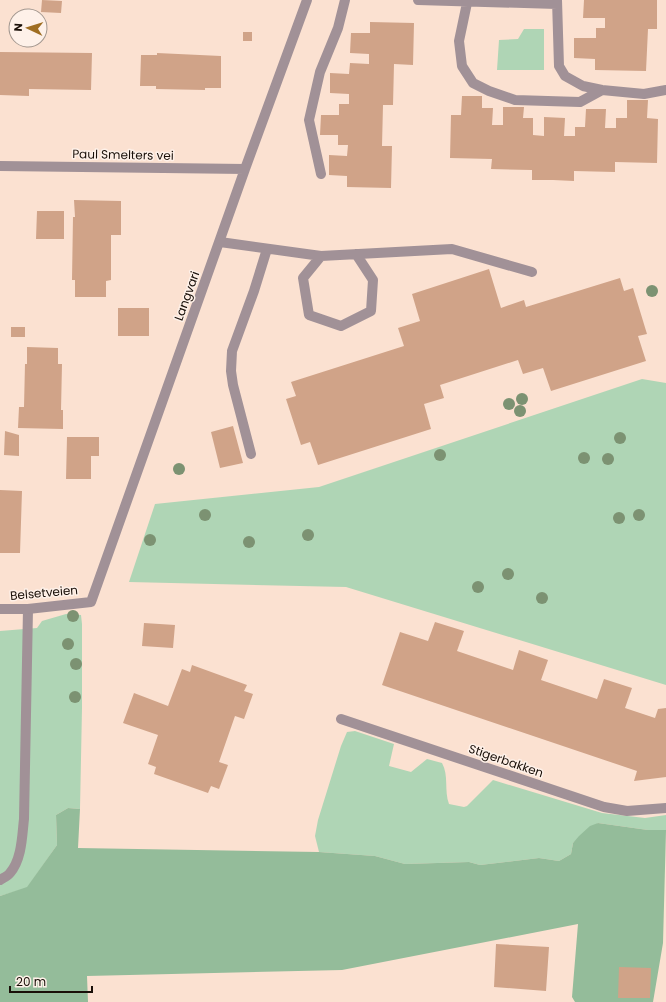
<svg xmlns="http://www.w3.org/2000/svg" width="666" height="1002" font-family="Poppins,sans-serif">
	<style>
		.green { fill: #afd5b5 }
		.forest { fill: #94bc9a }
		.building { fill: #d0a388 }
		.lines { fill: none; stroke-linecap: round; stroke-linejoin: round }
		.service { stroke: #a19197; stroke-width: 10 }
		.minor { stroke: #a19197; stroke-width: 10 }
		.tree { fill: #7c9272 }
		.labels { text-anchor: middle; stroke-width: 3; stroke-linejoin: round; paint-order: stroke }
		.street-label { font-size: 12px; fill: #190f08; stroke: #fef1e9 }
	</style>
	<rect width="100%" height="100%" fill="#fbe1d1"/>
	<!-- green -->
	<path class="green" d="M524,29h20v41h-47l2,-30 19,-1z
		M642,379l24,4v302l-320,-98 -217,-5 26,-78 164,-17z
		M66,614l15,1 1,9v84l-2,101 -12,-1 -12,7 1,30 -30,43 -27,8v-265l37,-3 5,-7z
		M355,731l39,13 -5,22 22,6 16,-13 15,4c7,12 2,28 7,41l15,3 3,-1 26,-26 109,33 43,5 21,-3v15h-18l-50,-7 -25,20 -2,11 -12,7 -20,-3 -59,7 -11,-3 -64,2 -30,-8 -56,-4 -4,-16 3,-16 23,-74 6,-14z"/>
	<!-- forest -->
	<path class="forest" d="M68,808l12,1 -2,39 241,4 56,4 30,8 64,-2 11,3 59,-7 20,3 12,-7 2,-11 6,-7 11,-10 8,-3 50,7h18l-3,113 -10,59h-78l-3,-5 6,-73 -236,46 -255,6 1,26h-88v-106l27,-9 30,-42 -1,-30z"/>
	<!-- building -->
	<path class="building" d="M42,0l20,1 -1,12 -20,-1z
		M584,0h73v29h-9l-2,42 -51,-1v-11l-21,-1v-20h22v-10h9v-10h-22z
		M370,22l44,1 -1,42 -19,-1 -1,41h-10l-1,41h10l-1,42 -44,-1v-11l-18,-1v-20l18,1 1,-11h-10v-10h-18l1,-20h18v-11h10v-10l-19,-1v-20l19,1 1,-11 19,1v-10l-19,-1 1,-20h19z
		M243,32h9v9h-9z
		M0,52l92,1 -1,37 -62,-1v7l-29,-1z
		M157,53l64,3v32h-16v2l-49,-1v-3h-16l1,-31h16z
		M462,96h20v12h11l-1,17h11v-18h21l-1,11h10v17l11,1v-19l21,1 -1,18h11v-9h10l1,-18h20l-1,19h11v-10h11v-18h21l-1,18 11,1 -1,44 -42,-1v10l-41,-1v10l-21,-1h-21v-10l-41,-1 1,-10 -42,-1 1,-43h10z
		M74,200l47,1v34h-10v45l-5,1v16h-31v-17h-3l1,-63h2z
		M37,211h27v28h-28z
		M489,269l12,39 23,-8 2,7 94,-29 4,13 9,-3 14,46 -9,2 8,25 -95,30 -8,-23 -20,6 -5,-14 -78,25 4,13 -20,6 7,25 -113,36 -8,-23 -9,3 -15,-46 10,-3 -5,-14 113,-36 -6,-18 22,-7 -8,-27z
		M118,308h31v28h-31z
		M11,327h14v10h-14z
		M27,347l31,1v16h4l-1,46h2v19l-45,-1 1,-21h5l1,-43h2z
		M233,426l10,37 -23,5 -9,-36z
		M5,431l14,4v21l-15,-1z
		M67,437h32v19h-8v23h-25z
		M0,490l22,1 -2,62h-20z
		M435,622l29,9 -7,20 56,19 6,-20 29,10 -7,20 56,19 7,-20 28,9 -7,20 30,10 3,-9 8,-1v69l-32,4 3,-10 -255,-86 18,-53 28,9z
		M144,623l31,2 -2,23 -31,-2z
		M192,665l55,20 -3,6 9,3 -9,25 -9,-3 -16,46 9,3 -9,24 -8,-3 -3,7 -54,-19 2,-7 -8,-3 10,-29 -35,-12 11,-30 34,13 14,-37 8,3z
		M496,944l53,3 -3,44 -52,-4z
		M619,967l32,1 -1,30h-32z"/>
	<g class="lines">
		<!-- service -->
		<path class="service" d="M220,242l101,14 131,-7 80,23
			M321,256l-18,22 6,37 32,11 30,-15 2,-31 -17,-26
			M251,454l-18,-69 -2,-14 1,-20 22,-60 13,-42
			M0,880c3,-2 8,-4 10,-7 12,-14 12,-37 14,-54l4,-210"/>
		<!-- minor -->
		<path class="minor" d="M418,0l139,4
			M557,0l2,66 6,10 18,10 19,4 42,4 22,-4
			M467,3l-8,38 3,25 11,17 16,8 26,9 65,2 22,-12
			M0,166l245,3
			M321,174l-12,-54 11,-48 18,-44 7,-28
			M0,609h28l63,-7 154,-433 62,-169
			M341,719l263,88 23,4 39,-3"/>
	</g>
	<!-- trees -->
	<g class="tree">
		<circle cx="652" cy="291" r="6"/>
		<circle cx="522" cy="399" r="6"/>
		<circle cx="509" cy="404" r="6"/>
		<circle cx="520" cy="411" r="6"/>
		<circle cx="620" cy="438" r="6"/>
		<circle cx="440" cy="455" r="6"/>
		<circle cx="584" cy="458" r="6"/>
		<circle cx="608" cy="459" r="6"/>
		<circle cx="179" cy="469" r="6"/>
		<circle cx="205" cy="515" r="6"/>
		<circle cx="639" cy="515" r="6"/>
		<circle cx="619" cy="518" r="6"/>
		<circle cx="308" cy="535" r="6"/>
		<circle cx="150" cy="540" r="6"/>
		<circle cx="249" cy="542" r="6"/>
		<circle cx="508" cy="574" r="6"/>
		<circle cx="478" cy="587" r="6"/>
		<circle cx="542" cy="598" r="6"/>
		<circle cx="73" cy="616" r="6"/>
		<circle cx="68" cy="644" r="6"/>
		<circle cx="76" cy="664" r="6"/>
		<circle cx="75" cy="697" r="6"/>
	</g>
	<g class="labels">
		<!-- street labels -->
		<g class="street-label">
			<text transform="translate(123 155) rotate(1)" y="4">Paul Smelters vei</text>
			<text transform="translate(187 296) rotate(-70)" y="4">Langvari</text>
			<text transform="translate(44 593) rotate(-5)" y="4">Belsetveien</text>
			<text transform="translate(506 761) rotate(19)" y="4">Stigerbakken</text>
		</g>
	</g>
	<!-- north arrow -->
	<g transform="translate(28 28) rotate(274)"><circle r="19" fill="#fef1e9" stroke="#a2978f"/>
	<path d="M0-3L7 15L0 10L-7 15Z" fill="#9f6e22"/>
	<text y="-6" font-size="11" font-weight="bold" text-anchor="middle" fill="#190f08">N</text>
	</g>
	<!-- scale -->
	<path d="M10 986v6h82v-6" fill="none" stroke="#190f08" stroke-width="2"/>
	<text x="16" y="986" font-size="12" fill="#190f08" stroke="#fef1e9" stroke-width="3" paint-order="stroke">20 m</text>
</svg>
